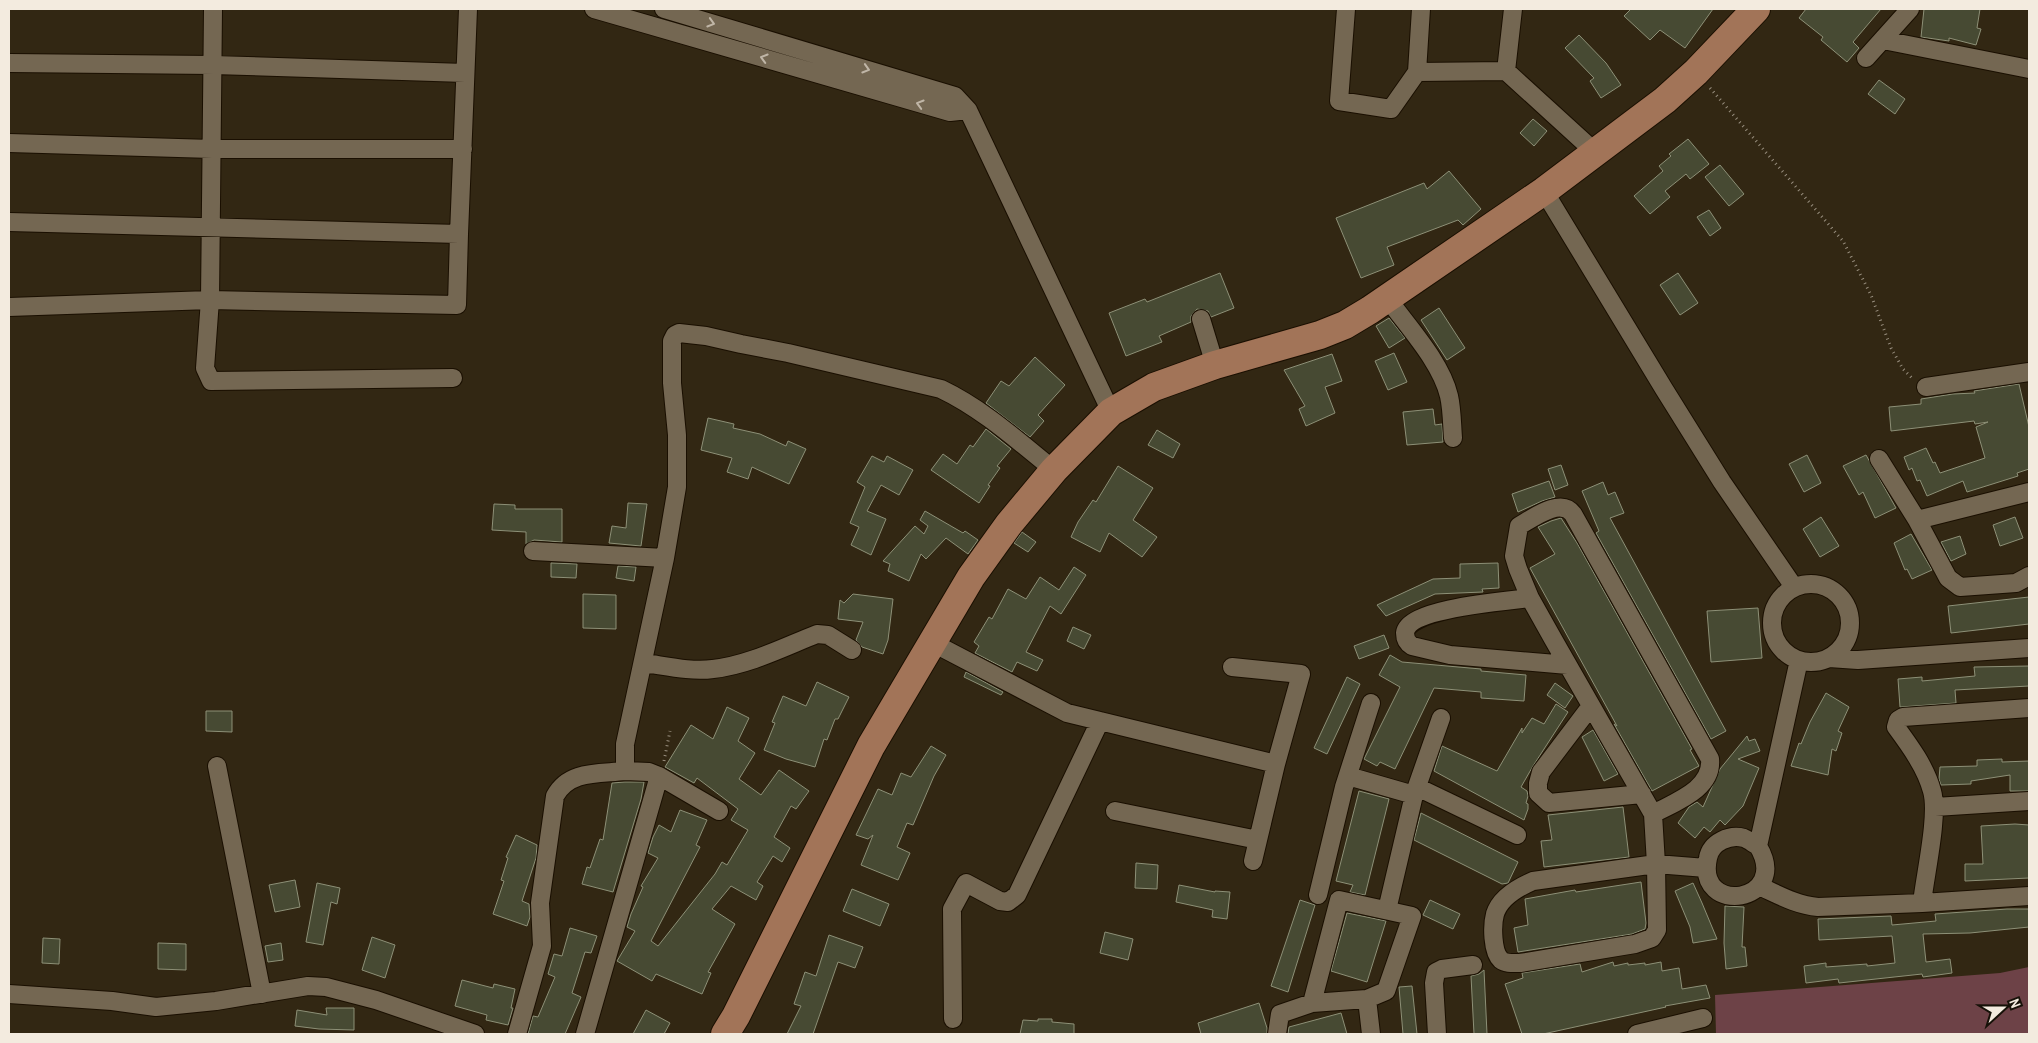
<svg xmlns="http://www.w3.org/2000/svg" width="2038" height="1043" font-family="'Archivo Narrow',sans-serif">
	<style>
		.green { fill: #6d4247 }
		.building { fill: #474a33; stroke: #8d9077 }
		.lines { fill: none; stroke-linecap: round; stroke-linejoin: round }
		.street-casing { stroke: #1a0f01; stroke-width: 20 }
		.primary-casing { stroke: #1a0f01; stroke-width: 30 }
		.path { stroke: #998f7f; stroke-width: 3; stroke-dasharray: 1 4; stroke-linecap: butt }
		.street { stroke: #746752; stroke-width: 18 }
		.primary { stroke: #a27458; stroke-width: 28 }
		.oneway { stroke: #c0b6a7 }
	</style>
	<rect width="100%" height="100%" fill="#322713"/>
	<!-- green -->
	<path class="green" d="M2029,967v67h-313l-1,-39 285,-22z"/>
	<!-- building -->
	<path class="building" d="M1631,9h82l-28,39 -25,-18 -10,10 -26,-24z
		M1806,9h75l-28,33 6,6 -12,14 -26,-22 2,-3 -24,-19z
		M1924,9h56l-3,19 4,1 -5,16 -27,-7v3l-28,-4z
		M1579,35l27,28 15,22 -20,13 -11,-17 4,-3 -29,-30z
		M1879,80l26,19 -10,15 -27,-20z
		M1533,119l14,12 -13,15 -14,-13z
		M1688,139l21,25 -19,15 -4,-5 -21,17 5,6 -20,17 -16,-18 29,-25 -4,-5 12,-10 -2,-2z
		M1720,165l24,29 -15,12 -24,-29z
		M1449,171l32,38 -18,16 -5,-5 -71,27 7,18 -33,13 -25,-60 88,-35 3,6z
		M1709,210l12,18 -11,8 -13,-19z
		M1220,273l14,35 -23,9 -3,-6 -11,-2 -6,7v6l-32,14 3,6 -36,14 -17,-43 36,-14 2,3z
		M1678,273l20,30 -18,12 -20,-30z
		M1439,308l26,40 -18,12 -26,-40z
		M1389,318l16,20 -16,10 -13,-22z
		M1394,353l13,29 -19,8 -13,-29z
		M1332,354l10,27 -17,6 10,26 -29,13 -7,-17 6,-3 -21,-36z
		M1035,357l30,28 -27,30 6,6 -14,16 -44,-34 15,-22 8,5z
		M2019,384l10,43v42l-12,4 1,3 -51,16 -4,-11 -36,15 -7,-16 -3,1 -5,-13 -3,2 -5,-13 22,-9 7,15 2,-1 5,11 45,-15 -9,-31 12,-5 -13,2 -1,-3 -83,10 -2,-24 32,-3v-5l32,-5 22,-1 -1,-2z
		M1433,409l2,16 7,-1 1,18 -36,3 -4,-33z
		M708,418l26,6 -1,4 27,6 26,12 2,-5 18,8 -17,35 -37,-17 -4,12 -21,-7 5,-14 -31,-8z
		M986,429l25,20 -14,17 3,2 -12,17 2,1 -11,17 -48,-33 12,-16 14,10 13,-19 3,2z
		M1157,430l23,14 -7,14 -25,-13z
		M1807,455l14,28 -17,9 -15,-28z
		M1866,455l30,53 -21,10 -12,-26 -4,3 -16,-29z
		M872,456l12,6 3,-6 26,14 -14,25 -18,-10 -14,26 19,8 -15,36 -20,-10 8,-18 -9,-4 15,-36 -8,-5z
		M1561,465l7,20 -13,5 -7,-21z
		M1118,466l35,22 -20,32 24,17 -15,20 -33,-24 -9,19 -29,-15 7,-15 15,-22 3,2z
		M1549,481l6,16 -13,4 -24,11 -6,-18z
		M1603,482l5,13 7,-3 9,21 -14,5 116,213 -15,8 -115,-206 3,-2 -17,-40z
		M628,503l19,1 -6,42 -32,-3 3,-17 14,2z
		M494,504l21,1v4h47v33l-28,-2 -8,4v-12l-34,-2z
		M925,511l38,22 2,-2 13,9 -10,14 -22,-16 -20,21 -5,-5 -12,27 -21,-10 2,-7 -7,-3 32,-35 9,8 4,-8 -8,-6z
		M1821,517l18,29 -19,11 -17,-28z
		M2015,517l8,21 -23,8 -7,-21z
		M1561,518l16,25 115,206 -2,1 9,16 -47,25 -38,-67 3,2 -87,-158 25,-14 -17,-27 13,-6z
		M1022,532l14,10 -8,10 -14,-9z
		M1911,534l21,36 -20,9 -5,-10 -2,1 -11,-27z
		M1960,536l6,18 -15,7 -10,-19z
		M551,563l26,1 -1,14 -25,-1z
		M1498,563l1,25 -17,1 1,3 -48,2 -49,22 -9,-11 56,-26 27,-1v-14z
		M618,566l18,1 -2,14 -18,-3z
		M1074,567l12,8 -25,39 -11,-8 -24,46 17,8 -6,11 -20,-9 -5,10 -37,-19 4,-7 -5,-4 15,-25 3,2 16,-30 18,10 14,-22 19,13z
		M583,594l33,1v34l-33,-1z
		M853,594l40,5 -5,41 -5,14 -21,-7 -6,-7 7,-18 -25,-3 2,-19 4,3z
		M2029,597v27l-78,9 -3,-27z
		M1758,608l4,50 -51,4 -4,-51z
		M1073,627l18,8 -7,14 -17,-8z
		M1384,635l5,13 -30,11 -5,-13z
		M1390,655l12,7 79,7v2l45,4 -2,26 -43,-3v-6l-47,-4 -39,81 -15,-7 -3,4 -13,-7 36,-72 -21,-12z
		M2029,666v20l-74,4 1,13 -56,4 -2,-28 24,-2v4l53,-5 -1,-9z
		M966,672l37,20 -2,3 -37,-18z
		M1347,677l13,7 -33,70 -13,-6z
		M817,682l32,15 -11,22h-3l-8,21 -3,-1 -9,28 -29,-8 -22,-9 11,-27 -3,-1 11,-26 23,10z
		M1555,683l18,13 -8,12 -18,-13z
		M1826,693l23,14 -11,24 4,2 -6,18 -4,-2 -4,26 -37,-9 8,-23 2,1 9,-22z
		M1556,704l12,8 -35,54 -12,21 6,4 1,5 -2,7 2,1v5l-4,11 -90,-49 8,-25 55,25 25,-43v5l10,-15 12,6z
		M727,707l22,11 -11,23 17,12 -16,26 22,16 18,-25 30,21 -13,18 -5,-3 -17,31 16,11 -8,14 -9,-6 -16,26 6,4 -7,14 -25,-14 -19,23 23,15 -27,48 3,1 -9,21 -46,-20 -4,7 -35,-20 18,-30 -8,-4 4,-13 12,-27 -2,-1 17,-28 -10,-5 5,-16 6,-12 12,7 9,-22 27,10 -11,25 4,2 -49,94 7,5 57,-72 7,-12 5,3 21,-35 -17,-10 7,-11 -41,-31 -3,5 -29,-16 26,-42 22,14z
		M206,711h26v21l-26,-1z
		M1593,730l25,44 -14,7 -22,-44z
		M1747,736l2,5 6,-2 5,12 -22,8 21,9 -16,38 -18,19 -5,-5 -10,12 -6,-5 -9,11 -17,-15 11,-16 8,-5 6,5 17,-38z
		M931,746l15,9 -12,21 -21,49 -6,-2 -10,24 13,6 -12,27 -37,-15 12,-30 -5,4 -12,-4 22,-46 14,6 9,-22 10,4z
		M2002,759v3l27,-1v30h-19v-16l-39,6v3l-30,1 -2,-6 1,-12 37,-1v-6z
		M625,782h19l-3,17 -28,93 -31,-8 5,-17 3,1 10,-29 3,1 9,-57z
		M1359,791l30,8 -24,96 -15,-3 3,-7 -17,-4z
		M1623,807l6,50 -85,10 -3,-26 11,-1 -4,-25z
		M1421,813l97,49 -10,21 -6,1 -88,-44z
		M2015,824l14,1v53l-64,3v-17h18l-2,-38z
		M516,835l21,10 -1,13 -14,43 7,3 1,13 -3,9 -34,-12 11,-33 -3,-1 7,-22 -2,-1z
		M1136,863l22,2 -1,24 -22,-1z
		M295,880l5,27 -25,5 -6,-27z
		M1641,882l5,41 -1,6 -13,5 -114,18 -4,-24 14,-3 -3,-26 50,-9 1,2z
		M317,883l23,5 -3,16 -6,-2 -8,43 -17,-3z
		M1693,883l9,20 15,36 -24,4 -3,-16 -15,-36z
		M1179,885l36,7v-1l15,1 -3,27 -15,-2 1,-7 -37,-8z
		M852,889l37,15 -9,22 -37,-15z
		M1300,900l15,5 -27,87 -17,-6z
		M1430,900l30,14 -7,15 -30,-14z
		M1725,906l19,1 -2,40h3l2,19 -21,3 -2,-26z
		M2007,909h22v18l-59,6 -47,1 3,28 24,-3 2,14 -29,4 -1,-3 -83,9 -1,-4 -32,4 -2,-17 22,-3v4l41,-3v2l28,-3 -3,-27 -73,4 -1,-21 73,-3 1,9 44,-4 -1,-7z
		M1347,913l39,8 -19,61 -36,-11z
		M570,928l27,8 -6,17 -6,-1 -13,41 9,4 -16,37h-37l5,-18 5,1 17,-40 -7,-3 6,-20 8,2z
		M1105,932l28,7 -5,21 -28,-7z
		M829,935l34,12 -8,21 -17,-6 -25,72h-26l14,-28 -7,-2 11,-32 11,4z
		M372,937l23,8 -10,33 -23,-8z
		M43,938l17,1 -1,25 -17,-1z
		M158,943l28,1v26l-28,-1z
		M281,943l2,17 -15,2 -3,-16z
		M1613,962l1,4 14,-3v2l17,-2v2l16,-3 1,9 17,-3 3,21 24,-4 4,13 -45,8 1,1 -123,27h-21l-17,-50 18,-6 -1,-5 58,-9 2,8z
		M1484,970l3,64h-13l-3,-58 8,-2z
		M462,980l31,8 1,-4 21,5 -4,19h2l-5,17 -22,-5 1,-5 -32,-9z
		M1412,986l5,48h-14l-4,-47z
		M1259,1003l8,25v6h-66l-3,-11z
		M326,1008h28v22l-35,-1 -24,-3 2,-16 30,5z
		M646,1010l24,13 -6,11h-31z
		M1341,1013l6,21h-59l1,-7z
		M1038,1019h14v3l22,2v10h-54l3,-14 15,1z"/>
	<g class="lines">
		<!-- street casing -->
		<g class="street-casing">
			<path id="street" d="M213,9l-3,291 -5,68 6,13 242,-3
				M594,9l356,103 18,-2
				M664,9l291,87 13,14 143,302
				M1346,9l-7,92 52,8 26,-37
				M1421,9l-4,63 89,-1 90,82
				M1883,40l146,29
				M1866,58l44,-49
				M9,63l204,2 252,8
				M1506,71l7,-62
				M9,143l203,6h251
				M1544,191l120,198 58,93 72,105
				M9,222l450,12 9,-225
				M1388,299c20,28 53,63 61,97 3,13 3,29 4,42
				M9,307l201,-7 247,5 2,-71
				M1201,319l14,46
				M1926,387l103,-15
				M1879,459l38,61 31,58 12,9 56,-4 13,-7
				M1917,520l112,-28
				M533,551l132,7
				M1772 623a39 39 0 1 1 78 0a39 39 0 1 1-78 0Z
				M1530,598c-22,3 -122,10 -125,35 0,6 2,10 7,13l38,9 118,10
				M933,643l134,70 209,51
				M1829,658l29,2 171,-12
				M644,663c22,3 47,9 69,6 36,-4 71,-22 104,-35l11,1 24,15
				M1232,667l69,7 -25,90 -23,97
				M1591,706l-50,66 -3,11v10l11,10 93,-9
				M2029,708l-126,9 -5,3 -2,7c14,19 30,41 36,64 7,24 -7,84 -10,112l107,-7
				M217,766l45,228
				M1348,776l66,19 -27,115
				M1417,787l100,48
				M1414,795l27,-77
				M1935,807l94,-6
				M719,811l-60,-35 -10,-4 -24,-1v-27l40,-186 12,-71v-52l-5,-52v-42l3,-6 4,-2 27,3 35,8 47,9 153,36c42,20 77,52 113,81
				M1115,811l143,29
				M1653,814c22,-12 60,-25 57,-55l-137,-245c-12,-17 -40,4 -54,12l-5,30 4,13 12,29 23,41 100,175 3,50 50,4
				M1758,846c-4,-2 -9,-6 -14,-8 -14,-4 -33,4 -36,20 -13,59 84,45 50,-12l41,-186
				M1656,864l1,66 -5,8 -17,6 -115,19c-6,0 -14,1 -19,-3 -9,-8 -9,-35 -6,-46 5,-16 24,-27 38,-33z
				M1759,886c20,9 37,19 59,21l104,-4
				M1318,895l26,-108 27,-84
				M9,994l103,7 44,6 60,-6 92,-15 18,1 50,13 99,34
				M1312,1003l27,-103 73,16 -26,75 -19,8 4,35
				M953,1019l-1,-110 14,-26 34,18 8,1 9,-7 83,-174
				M517,1034l25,-88 -2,-43 15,-107c14,-26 44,-22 70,-25
				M585,1034l74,-258
				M1277,1034l3,-20 32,-11 55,-4
				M1437,1034l-3,-51 2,-11 6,-3 31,-4
				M1637,1034l66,-16"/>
		</g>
		<!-- primary casing -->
		<g class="primary-casing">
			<path id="primary" d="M725,1034l11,-18 135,-270 100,-169 38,-53 45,-54 57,-58 43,-25 61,-22 105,-30 25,-10 25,-15 174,-119 121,-91 31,-28 60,-63"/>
		</g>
		<!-- path -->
		<path class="path" d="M1710,88l133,153 28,54 20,53 12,21 10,10
			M664,761l6,-30"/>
		<!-- street -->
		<use href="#street" class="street"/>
		<!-- primary -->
		<use href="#primary" class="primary"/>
	</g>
	<!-- one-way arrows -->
	<defs><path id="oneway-chevron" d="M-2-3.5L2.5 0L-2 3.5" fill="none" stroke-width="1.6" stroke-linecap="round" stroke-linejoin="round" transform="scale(1.25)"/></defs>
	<g class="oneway">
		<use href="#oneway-chevron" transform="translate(711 23) rotate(17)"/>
		<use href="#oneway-chevron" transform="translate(764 58) rotate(-164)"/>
		<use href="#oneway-chevron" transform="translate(866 69) rotate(17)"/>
		<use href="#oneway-chevron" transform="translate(920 104) rotate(-164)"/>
	</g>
	<!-- border -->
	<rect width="2038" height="1043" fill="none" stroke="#f3ebdf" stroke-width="20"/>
	<!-- north arrow -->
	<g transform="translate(2003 1008) rotate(69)" stroke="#161108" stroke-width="4" paint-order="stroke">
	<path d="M0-4L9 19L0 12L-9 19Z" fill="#f3ebdf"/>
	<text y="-8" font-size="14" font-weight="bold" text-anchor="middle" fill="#f3ebdf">N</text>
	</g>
</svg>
